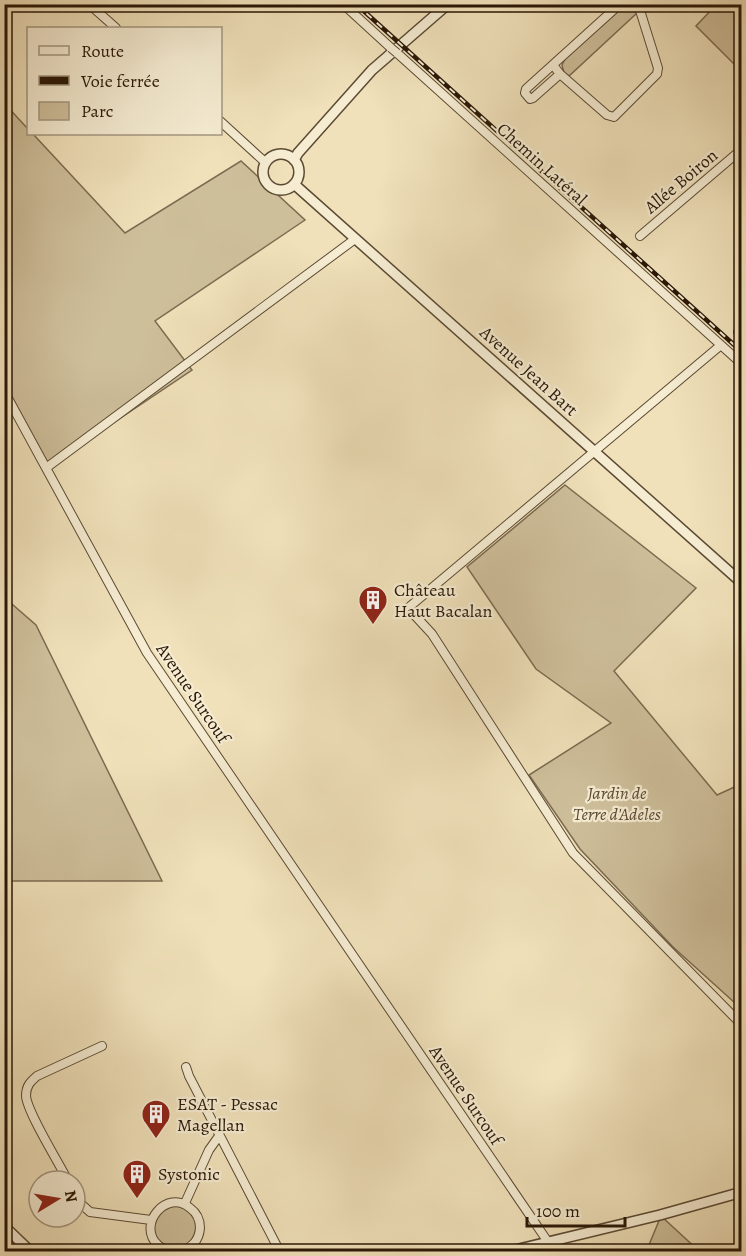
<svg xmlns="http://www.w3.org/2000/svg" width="746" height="1256" font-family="Alegreya,serif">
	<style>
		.green { fill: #cebf9b; stroke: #7c6b50; stroke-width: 1.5 }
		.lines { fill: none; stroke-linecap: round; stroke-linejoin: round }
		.minor-casing { stroke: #5b4a33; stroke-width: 10 }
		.tertiary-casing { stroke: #5b4a33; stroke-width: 12 }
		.minor { stroke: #f5ecd2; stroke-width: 8 }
		.tertiary { stroke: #f5ecd2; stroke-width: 9 }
		.rail-casing { stroke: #291706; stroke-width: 4.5 }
		.rail { stroke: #f5ecd2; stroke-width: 2; stroke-dasharray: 7; stroke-linecap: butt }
		.minor-bridge-casing { stroke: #5b4a33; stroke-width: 10; stroke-linecap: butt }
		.minor-bridge { stroke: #f5ecd2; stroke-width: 8 }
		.labels { text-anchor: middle; stroke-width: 4.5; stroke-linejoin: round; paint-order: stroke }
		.street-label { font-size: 18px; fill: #291706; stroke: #f5ecd2 }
		.poi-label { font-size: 18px; fill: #291706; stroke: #f5ecd2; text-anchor: start }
		.park-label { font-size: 18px; font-style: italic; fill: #5b4933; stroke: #f5ecd2 }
	</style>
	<rect width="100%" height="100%" fill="#f0e1ba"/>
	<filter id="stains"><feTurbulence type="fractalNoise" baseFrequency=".00333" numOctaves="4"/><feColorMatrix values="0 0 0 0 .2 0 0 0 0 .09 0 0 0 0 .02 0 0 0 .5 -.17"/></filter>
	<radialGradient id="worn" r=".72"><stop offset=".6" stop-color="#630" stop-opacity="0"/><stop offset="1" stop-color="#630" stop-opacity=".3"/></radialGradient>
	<!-- green -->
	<path class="green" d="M716,5h25v66l-45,-45z
		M624,6l7,1 6,6 -68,63 -5,-3 -2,-8 4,-8z
		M4,103l24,26v5h5l92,99 116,-72 64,59 -150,101 37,49 -146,98 -41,-77z
		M565,485l131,103 -82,83 103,124 24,-11v218l-6,1 -62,-56 -93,-98 -51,-74 82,-52 -75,-54 -69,-102z
		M5,598l31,27 126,256h-157z
		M154 1227a21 21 0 1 1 42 0a21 21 0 1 1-42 0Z
		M661,1216l38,35 -53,1z"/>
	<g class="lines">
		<!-- minor casing -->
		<g class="minor-casing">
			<path id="minor" d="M89,4l27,24
				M343,4l48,44
				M397,53l345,311
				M553,65l7,9 47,41 7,2 43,-43 1,-6 -20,-64
				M560,74l-27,24 -3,1 -5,-6 1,-4 94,-85
				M220,121l46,42
				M640,236l102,-87
				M355,239l-309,229 101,185 401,589
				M738,332l4,-3
				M721,345l-313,263 24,26 141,219 169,172
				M4,391l42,77
				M186,1067l3,9 91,176
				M68,1181c-9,-18 -41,-69 -42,-85 0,-10 4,-14 11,-20l65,-30
				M75,1194l5,9 10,9 61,8
				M185,1203l24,-53 10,-14
				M170,1252c-3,-2 -9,-4 -12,-7 -22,-20 9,-57 32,-37 7,5 10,12 10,20 -1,13 -8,19 -20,24"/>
		</g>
		<!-- tertiary casing -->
		<g class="tertiary-casing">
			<path id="tertiary" d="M263 172a18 18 0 1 1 36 0a18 18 0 1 1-36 0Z
				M294,160l4,-7 74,-83 76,-66
				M294,184l448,399
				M4,1226l27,26
				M507,1252l153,-37 82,-23"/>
		</g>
		<!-- minor -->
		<use href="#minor" class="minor"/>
		<!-- tertiary -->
		<use href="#tertiary" class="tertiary"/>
		<!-- rail casing -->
		<g class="rail-casing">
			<path id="rail" d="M356,4l386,348"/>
		</g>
		<!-- rail -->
		<use href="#rail" class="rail"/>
		<!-- minor-bridge casing -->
		<g class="minor-bridge-casing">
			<path id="minor-bridge" d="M391,48l6,5"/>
		</g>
		<!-- minor-bridge -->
		<use href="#minor-bridge" class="minor-bridge"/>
	</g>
	<!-- icons -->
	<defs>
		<g id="building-pin" transform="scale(1.5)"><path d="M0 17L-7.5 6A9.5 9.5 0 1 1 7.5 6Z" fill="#8f2418" stroke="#f5ecd2"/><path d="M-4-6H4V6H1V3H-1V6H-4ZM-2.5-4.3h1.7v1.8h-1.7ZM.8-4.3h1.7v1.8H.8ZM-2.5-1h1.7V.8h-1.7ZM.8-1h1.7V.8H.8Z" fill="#fff"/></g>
	</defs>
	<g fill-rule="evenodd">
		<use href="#building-pin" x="373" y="600"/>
		<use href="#building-pin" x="156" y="1114"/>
		<use href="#building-pin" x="137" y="1174"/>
	</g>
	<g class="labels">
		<!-- street labels -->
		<g class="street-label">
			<text transform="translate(542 164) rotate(42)" y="6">Chemin Latéral</text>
			<text transform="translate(681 181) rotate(-40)" y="6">Allée Boiron</text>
			<text transform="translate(529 371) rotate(42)" y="6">Avenue Jean Bart</text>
			<text transform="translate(193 693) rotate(56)" y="6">Avenue Surcouf</text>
			<text transform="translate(466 1095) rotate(56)" y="6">Avenue Surcouf</text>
		</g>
		<!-- poi labels -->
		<g class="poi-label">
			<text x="394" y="596">Château<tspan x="394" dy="21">Haut Bacalan</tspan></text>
			<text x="177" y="1110">ESAT - Pessac<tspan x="177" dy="21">Magellan</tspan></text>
			<text x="158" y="1180">Systonic</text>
		</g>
		<!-- park labels -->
		<g class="park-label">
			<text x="617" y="799">Jardin de<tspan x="617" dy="21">Terre d'Adeles</tspan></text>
		</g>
	</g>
	<!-- margin -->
	<rect width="746" height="1256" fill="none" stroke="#f0e1ba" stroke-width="24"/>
	<rect x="6" y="6" width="734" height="1244" fill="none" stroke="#291706" stroke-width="3"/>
	<rect x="12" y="12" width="722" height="1232" fill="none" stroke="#291706" stroke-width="1.5"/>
	<!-- legend -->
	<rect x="27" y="27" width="195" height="108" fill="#f5ecd2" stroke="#a39780" stroke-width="1.5"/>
	<rect x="39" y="46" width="30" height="9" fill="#f5ecd2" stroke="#a39780" stroke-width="1.5"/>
	<text x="81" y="57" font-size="18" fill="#291706">Route</text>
	<rect x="39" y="76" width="30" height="9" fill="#291706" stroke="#a39780" stroke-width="1.5"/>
	<text x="81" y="87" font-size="18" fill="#291706">Voie ferrée</text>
	<rect x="39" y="102" width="30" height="18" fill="#cebf9b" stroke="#a39780" stroke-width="1.5"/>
	<text x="81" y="117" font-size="18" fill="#291706">Parc</text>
	<!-- north arrow -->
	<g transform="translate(57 1199) rotate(79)"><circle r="28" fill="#f5ecd2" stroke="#a39780" stroke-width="1.5"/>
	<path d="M0-4.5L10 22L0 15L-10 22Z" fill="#8f2418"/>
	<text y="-9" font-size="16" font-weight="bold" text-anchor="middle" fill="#291706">N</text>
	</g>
	<!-- scale -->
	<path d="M527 1217v9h98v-9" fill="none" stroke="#291706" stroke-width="3"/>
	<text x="536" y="1217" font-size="18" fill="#291706" stroke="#f5ecd2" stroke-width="4.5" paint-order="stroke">100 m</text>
	<rect width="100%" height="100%" filter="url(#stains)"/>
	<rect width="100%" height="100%" fill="url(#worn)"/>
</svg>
